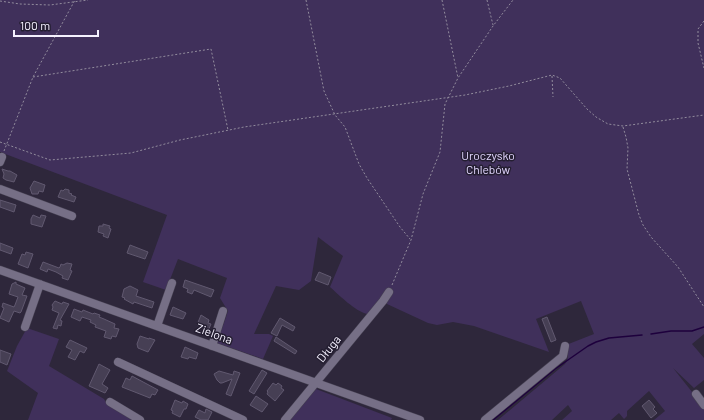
<svg xmlns="http://www.w3.org/2000/svg" width="704" height="420" font-family="Barlow,sans-serif">
	<style>
		.green { fill: #40305b }
		.lines { fill: none; stroke-linecap: round; stroke-linejoin: round }
		.stream { stroke: #1e003d; stroke-width: 1.5 }
		.building { fill: #463f54; stroke: #615970 }
		.minor-casing { stroke: #474253; stroke-width: 9 }
		.path { stroke: #928c9d; stroke-width: 1; stroke-dasharray: 2 2; stroke-linecap: butt }
		.minor { stroke: #766f86; stroke-width: 8 }
		.labels { text-anchor: middle; stroke-width: 3; stroke-linejoin: round; paint-order: stroke }
		.park-label { font-size: 12px; fill: #e1d5fd; stroke: #241e31 }
		.street-label { font-size: 12px; fill: #f5f1ff; stroke: #241e31 }
	</style>
	<rect width="100%" height="100%" fill="#2e273b"/>
	<!-- green -->
	<path class="green" d="M0,0h704v334l-12,10 12,14v22l-10,8 -21,-20 31,39v13h-50l11,-9 -16,-20 -22,20v5l-3,3 -5,-6 -8,7h-49l10,-9 -4,-6 -16,15h-54l67,-56c4,-5 3,-12 1,-19l28,-11 -13,-33 -45,18 13,33 -75,-26 -21,-4 -16,3 -9,-2 -41,-19v-12l-20,22c-12,-3 -28,-19 -37,-27l13,-31 -25,-19 -7,44 -12,9 -23,-4 -22,48h15l4,2 -10,23 -46,-16 11,-32 -8,-13 7,-20 -49,-19 -12,31 -23,-8 24,-67 -167,-63z
		M27,328l32,11 -10,27 55,33 3,5 27,16h-106l10,-27 -31,-22 10,-25z
		M316,389l76,29 -1,2h-101z"/>
	<g class="lines">
		<!-- stream -->
		<path class="stream" d="M651,334l20,-3h21l12,-4
			M493,420l62,-51 33,-23 8,-4 13,-4 33,-3"/>
	</g>
	<!-- building -->
	<path class="building" d="M2,169l6,2h2l7,4 -3,7 -8,-2 -3,-2 1,-4z
		M34,181l11,4 -2,7 -4,-1 -1,3h-6l-2,-6z
		M65,189l4,1v3l3,1 -1,1 5,2 -2,5 -16,-5 3,-7 2,1z
		M0,200l16,5 -2,7 -14,-5z
		M33,215l7,3 1,-3 5,1 -4,11 -11,-3v-5z
		M103,224l7,2 -1,2 2,1 -3,9 -5,-2 1,-2 -6,-2 1,-6h4z
		M0,243l13,5 -2,6 -11,-4z
		M130,245l18,7 -3,7 -18,-6z
		M26,252l7,2 -5,14 -10,-4 4,-10 3,1z
		M43,262l16,6 1,-1 1,-3 2,1 4,-2 5,1 -2,6 2,1 -4,9 -6,-2 1,-2 -7,-4 -8,-3 -1,3 -7,-3z
		M319,272l12,5 -3,8 -13,-5z
		M185,280l29,10 -3,7 -17,-7 -2,4 -5,-2 1,-3 -5,-2z
		M16,282v2l9,4 -3,7 5,1 -6,16 -1,1 -6,-2 -5,11 -9,-4 4,-10 -2,-1 1,-4 11,4 1,-2 3,-8 -9,-3 3,-10z
		M130,286l8,4 -2,6 18,6 -2,6 -18,-6 -1,2 -9,-5 1,-1 -3,-1 2,-8z
		M55,301l7,3 1,-2 6,2 -9,16 2,1 -1,5 -3,-1 -1,4 -4,-1 6,-15 -7,-3 1,-3 -1,-2z
		M173,307l13,6 -3,6 -13,-4z
		M74,309l8,3 1,-2 10,4 1,-1 6,2 -1,2 5,2 11,5 -1,4 5,1 -3,8 -4,-1 -1,3 -7,-2 2,-6 -11,-4 1,-2 -6,-3 1,-2 -9,-3 -2,4 -9,-4z
		M201,315l8,5 -1,3 3,1 -3,7 -11,-6z
		M547,317l9,23 -5,2 -9,-23z
		M280,318l15,9 -2,4 -11,-6 -5,11 -6,-3z
		M140,336l9,3v-1l6,2 -7,12 -10,-4 -1,-4z
		M276,337l21,14 -2,3 -21,-13z
		M70,340l17,8 -3,5 -4,-2 -5,9 -7,-3 4,-7 -6,-3z
		M185,347l13,6 -2,6 -7,-2 -1,2 -7,-2z
		M0,350l11,4 -4,11 -7,-3z
		M99,364l11,6 -8,14 6,4 -3,5 -16,-7z
		M262,370l5,3 -13,21 -5,-3z
		M219,371l14,4 1,-4 6,2 -9,23 -5,-2 6,-15 -10,4h-2l-3,-3 -3,-6z
		M132,376l26,14 -3,5 -3,-1 -2,4 -28,-11 4,-9 4,2z
		M273,383l3,2 2,-2 4,3 -1,2 3,2 -9,11 -8,-7 1,-2 -1,-1z
		M256,396l12,8 -6,8 -12,-7z
		M175,400l7,3 1,-2 5,3 -2,5h-2l-4,8 -8,-4 1,-2 -2,-1z
		M649,400l6,7 -2,2 4,4 -6,5 -9,-12z
		M206,409l6,3 -4,8h-7l-6,-3 4,-7 6,3z"/>
	<g class="lines">
		<!-- minor casing -->
		<g class="minor-casing">
			<path id="minor" d="M0,162l2,-5
				M0,189l72,27
				M0,270l420,150
				M157,326l15,-43
				M25,327l15,-43
				M212,346l11,-35
				M118,362l125,58
				M696,394l8,11
				M110,402l30,18
				M285,420l98,-119 6,-9
				M485,420l78,-64 2,-10"/>
		</g>
		<!-- path -->
		<path class="path" d="M306,0l18,91 11,24 10,12 14,37 8,14 33,49 10,12
			M442,0l16,78
			M487,0l6,25
			M0,1l20,3 30,1 38,-5
			M704,21l-6,8v14l6,25
			M552,76l1,21
			M33,77l178,-28 17,81
			M623,127l3,10 2,11 -1,21 12,46 4,10 8,12 27,30 26,40
			M0,142l50,18 81,-7 49,-13 64,-13 221,-32 44,-9 43,-11 8,3 27,31 9,8 12,7 15,2 81,-11
			M4,151l29,-74 42,-77
			M392,285l13,-31 6,-14 12,-46 17,-42 5,-48 13,-26 35,-52 20,-26"/>
		<!-- minor -->
		<use href="#minor" class="minor"/>
	</g>
	<g class="labels">
		<!-- park labels -->
		<g class="park-label">
			<text x="488" y="160">Uroczysko<tspan x="488" dy="14">Chlebów</tspan></text>
		</g>
		<!-- street labels -->
		<g class="street-label">
			<text transform="translate(214 334) rotate(20)" y="4">Zielona</text>
			<text transform="translate(329 349) rotate(-51)" y="4">Długa</text>
		</g>
	</g>
	<!-- scale -->
	<path d="M14 30v6h84v-6" fill="none" stroke="#f5f1ff" stroke-width="2"/>
	<text x="20" y="30" font-size="12" fill="#f5f1ff" stroke="#241e31" stroke-width="3" paint-order="stroke">100 m</text>
</svg>
